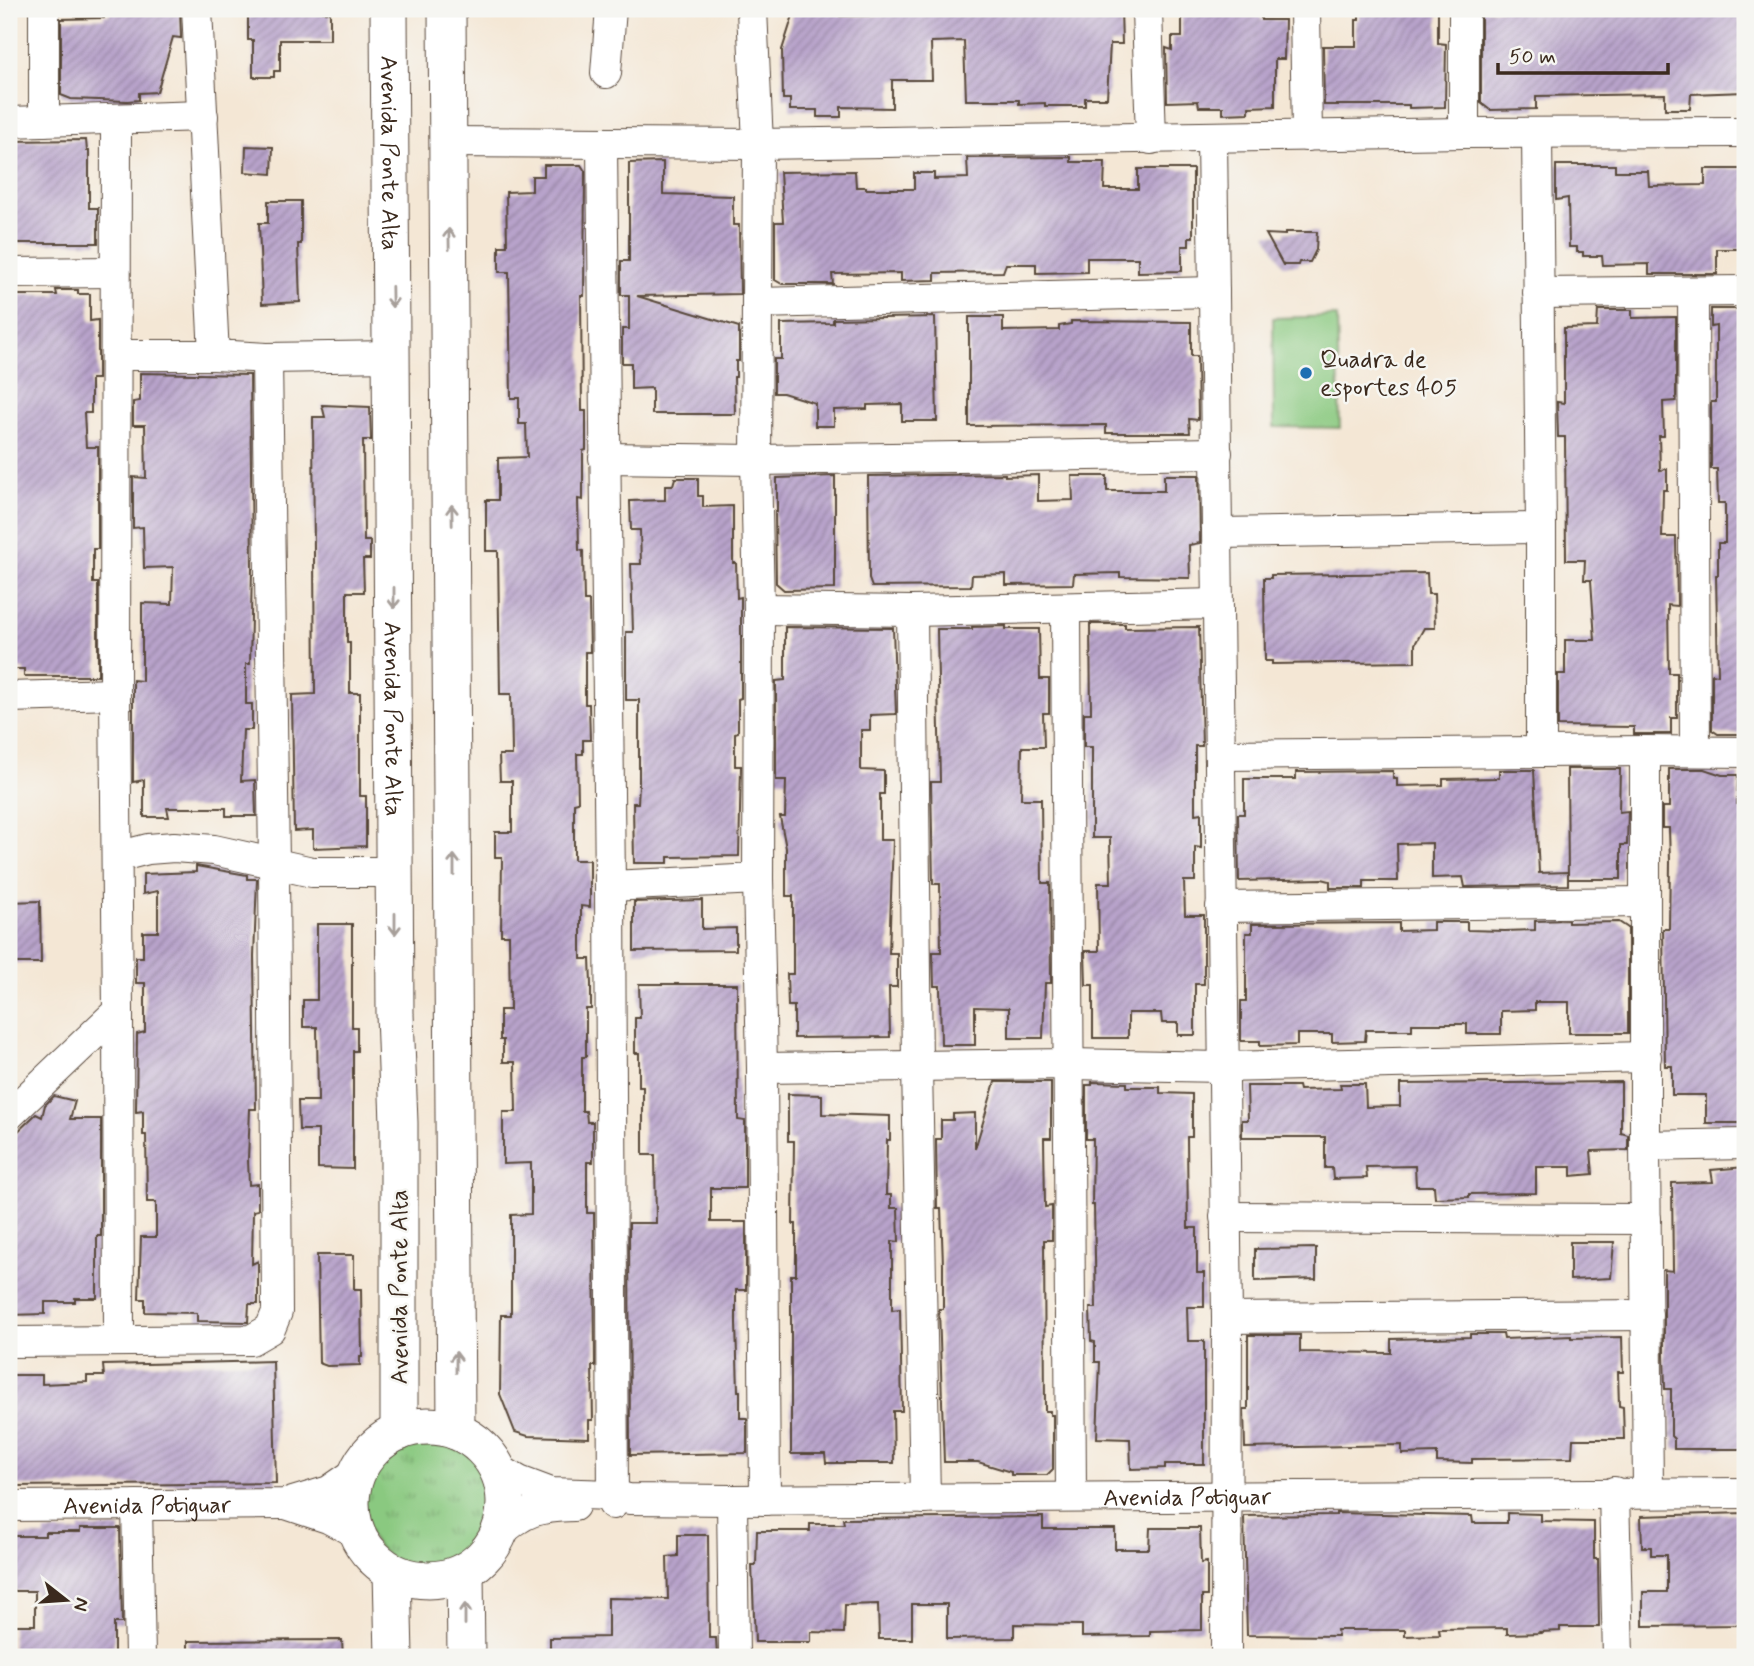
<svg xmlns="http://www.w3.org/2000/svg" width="1754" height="1666" font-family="Mynerve,sans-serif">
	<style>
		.grass { fill: url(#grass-tufts); stroke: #627a4f; stroke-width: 2 }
		.park { fill: #8ac980; stroke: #627a4f; stroke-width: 2 }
		.building { fill: url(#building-hatch) }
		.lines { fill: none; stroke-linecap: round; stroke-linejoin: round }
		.minor-casing { stroke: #574639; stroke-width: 32 }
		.major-casing { stroke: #574639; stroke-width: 39 }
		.minor { stroke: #fff; stroke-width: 30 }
		.major { stroke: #fff; stroke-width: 37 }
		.oneway { stroke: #a79f9a }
		.poi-dot { fill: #1f6fb2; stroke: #f6f6f2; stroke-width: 2.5 }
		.labels { text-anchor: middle; stroke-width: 5; stroke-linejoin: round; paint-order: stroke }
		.street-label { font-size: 24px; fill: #3b2a1e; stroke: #f6f6f2 }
		.poi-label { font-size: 24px; fill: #3b2a1e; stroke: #f6f6f2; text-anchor: start }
	</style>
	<defs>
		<pattern id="grass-tufts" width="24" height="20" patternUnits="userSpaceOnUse" patternTransform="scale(1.75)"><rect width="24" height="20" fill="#8ac980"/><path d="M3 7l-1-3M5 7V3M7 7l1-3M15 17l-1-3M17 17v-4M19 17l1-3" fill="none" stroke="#72a368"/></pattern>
		<pattern id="building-hatch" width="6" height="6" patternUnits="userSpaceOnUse" patternTransform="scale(1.75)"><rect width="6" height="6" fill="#b8a3cb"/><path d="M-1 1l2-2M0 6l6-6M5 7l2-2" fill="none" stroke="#9785a4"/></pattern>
	</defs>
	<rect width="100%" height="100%" fill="#f6f6f2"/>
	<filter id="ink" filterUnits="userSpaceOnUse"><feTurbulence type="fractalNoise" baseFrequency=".0143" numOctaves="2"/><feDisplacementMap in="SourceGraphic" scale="14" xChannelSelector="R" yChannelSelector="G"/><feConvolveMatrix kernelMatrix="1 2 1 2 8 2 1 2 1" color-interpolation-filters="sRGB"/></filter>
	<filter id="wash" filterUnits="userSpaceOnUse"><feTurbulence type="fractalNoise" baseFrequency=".00686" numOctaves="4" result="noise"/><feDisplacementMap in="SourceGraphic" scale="28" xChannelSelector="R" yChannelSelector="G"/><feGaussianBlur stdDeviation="1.57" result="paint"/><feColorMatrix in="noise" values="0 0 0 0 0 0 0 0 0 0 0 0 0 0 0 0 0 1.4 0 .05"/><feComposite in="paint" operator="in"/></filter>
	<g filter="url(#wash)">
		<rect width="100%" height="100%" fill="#f4e7d5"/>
		<!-- grass -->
		<path class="grass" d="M361 1502a69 69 0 1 1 138 0a69 69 0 1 1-138 0Z"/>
		<!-- park -->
		<path class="park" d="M1337,316l3,112 -66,-1 -1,-109z"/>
		<g id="blocks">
			<!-- building -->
			<path class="building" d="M121,9h59l1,29 -8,-1 -16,55 -18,1v7l-12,1 -56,-2 -10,-4v-76l43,-1v-3h6l-1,-5z
				M248,9h75v3h7v28h-50v31h-6v6h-21v-37h-5z
				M795,9h45v7l51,-1v-5l51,-1h179l1,35h-12l-3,54h-22v8h-40v-3l-26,1v-4h-53l-2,-59 -33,1 1,38h-40v28l-51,-1v10h-24v-7h-27v-11h-7l-1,-49z
				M1182,9h79v11h24l-1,39h-9v47l-26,1v6l-26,1v-7h-24l-1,-6 -31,1 -1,-54 6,2v-13h10z
				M1359,9h79v34l8,1 -1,63 -36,1v-3h-85l-1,-59h33v-26h3z
				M1481,9h259v14h5v69l-54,2 -1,15h-25v-15l-129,2v13l-46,1 -9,-7z
				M86,140l1,11h2v57h9v35h-89v-102z
				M246,146l27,1 -1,27 -27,-2z
				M1071,157v5h34l-1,27h34v-20h55v68h-4v9h-7v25l-44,1v-14h-51v14l-51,1v-9h-30l-3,8 -68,1v7l-34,1v-8l-69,1 1,10h-51l-7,-4v-58h8l-3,-50 75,-1 1,16h10v2h48v-16h20v6l34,-1 -1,-20z
				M663,162v32l70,2v29h6l1,69 -103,2 102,31v34h-3v16h-2l1,37h-83v-26l-21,1v-26h-9v-34h7v-34h-8v-34h8v-98z
				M544,165h37l4,6 -1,125h-3l1,115h4v39l-3,1v49l-5,-1 1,51 4,1 1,50h5l1,51h-5v52h4l1,36h-7v14h-6l1,48 -4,1v57h16v47l-9,-1v53h9l1,25v25h-5v48h-4v54h4l1,11h6v40h-6v51h7l1,153h-3l1,54h-4v18l-61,-2 -13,-4 -15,-38 1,-79h10v-100l20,-1v-51l-28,1v-52h13l-1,-50h-12v-22h-3v-30h10l-1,-75h-8l1,-78h-7v-25h17v-51h-12l-1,-26h13l-1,-61h-11l-2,-143h-12v-51h12v-42l29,-1 -1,-33h-7v-26h-8l-2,-126h-10v-26h8l-1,-54 26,-1v-15h12z
				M1556,165h59v6h33l1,15 56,-1v-16h40v80h-28v25h-68v-10l-46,1 -1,-9h-19v-4h-6v-5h-8l-1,-49 -12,2z
				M268,201h33v43h-3l2,58 -38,2 -3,-81h9z
				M1285,232h32l-1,18 -6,12h-11l-1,3h-15l-17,-31 19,1z
				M56,290h22v4h12v27l8,-1v59h-7v34h-7l2,34h12v102h-5v34h5v93h-74v-7h-15v-359l2,-15h46z
				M1745,309v425h-27l-6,-4v-56l6,1 -2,-100h2v-32h7v-40h-7l-1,-34h-6v-67h5v-76l-5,1v-18z
				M1598,310h34v8l44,-1v84l-13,1 1,34h-5l1,34 7,-1v21h-4l-1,47h14l1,69 -9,-1 1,68h8v45h-6v16h-37v-7l-76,-1v-52h7v-34h30l-4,-60h-7l1,-20h-19l-1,-123h-7l-1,-35 7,1v-75l33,-1z
				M935,317l2,104h-35v-17l-35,1v4l-33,1v16h-19v-23l-32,-10h-9v-34h7v-35l52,-1v-4z
				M969,317h34v14l56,-1v-4l12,-2v-3l120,1v34h6l1,64 -9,-1 1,14h-84v-8l-137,1z
				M140,373l110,2 2,194 -2,95h-4v40h6v26h-9l-2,51 14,-1 1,36h-30v-8h-59l2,9h-25v-37l-11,2v-102l9,1v-78l30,1 1,-37 -29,1 -1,-41 -10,1v-51l13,1 -1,-53h-12v-23l7,-1z
				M322,405l48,2 1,33h-8l1,101h6v18h-7l1,33h-17v51h3v50h10v103h6v50l-53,2v-18l-19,1 -2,-136 23,-1 -2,-277h12z
				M1005,474v2l33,-1v26l35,-1 -1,-24h35v15h57v-16h35l1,68 -11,2 1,33 -70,-1v-4l-46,1 -1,10 -67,1v-11l-34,1 -1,11 -99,1 -3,-8 -1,-103z
				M835,476v113l-51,1 -8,-7 -1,-72 2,1v-34z
				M675,478h23v18h5v11l30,-1v57h3l1,35 4,-1v101l-3,1v33l-3,1v33h6l-2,90 -71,1v6h-34l-1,-60h5l1,-18v-85h-13v-68h7l-2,-68h10l-1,-34h-9l-1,-29 35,-1v-15h8z
				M1427,573l1,21h6l1,34h-11l-9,16v18l-143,2v-3h-7l-1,-83h7v-3z
				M1090,624h35v4l74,-1 3,119h-7v68l6,-1v35l-6,-1v34h-11l1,34h19v69h-9v51h-17v-12h-16l-1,-10h-33v25h-35v-53h-7l-1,-34h14l-1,-68h13l-1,-45h-18v-91h-8v-34h7z
				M1006,626v3h33l1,50h9v34h-6l1,34h-22l-1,52h20l1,84h8l1,100h-6l-2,55h-34v-30l-34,-1v38h-34l-1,-59h-6l-1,-34h8l-1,-68h-7l-2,-102h9l-3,-153h35v-2z
				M785,627l108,1 3,86 -26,1v15h-9v40l23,1v23h-4v46h13l-4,113h8v34h-8l1,50 -96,1v-32h-6l-1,-32h6v-78h-7v-48l-6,-31h5l1,-37h-10v-99l9,-1z
				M1567,769h53l-1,43 9,-1 -1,34h-6v34h-53z
				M1669,769h35l18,6h16l-1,29h8v319h-39v-28h-34v-29h-7l-2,-137h6l1,-67 -1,-34h-7v-21h7z
				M1499,770h35l5,103 29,-1v13l-103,2 -2,-10 -31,1v-35l-35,1 1,37h-34v7h-34v-7l-8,-2 -83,2 -1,-67h6v-35h52v-7l97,-1v8h4v7l46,-1v-6l56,-1z
				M196,866l51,9v4h10l-3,77 2,153h-6l-2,50 1,26 9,-1v26l-5,1 -1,53 6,-3v43h-9l-1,18 -51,-1v-8l-52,-1v-13h-6l2,-62h15v-35h-9l-1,-67h-3v-24l-7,1 1,-78 8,-2v-49h-9v-26h7v-25h15v-41l-15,3v-20l53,-2z
				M702,900v29l34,-1v22l-102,1v-49z
				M40,901l1,62h-32v-61z
				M1568,920v3l51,-1 9,6v105h-59v-31h-34v8l-34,1v23h-34v-10h-55v6h-46l-1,11 -33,1v-8h-35v11l-37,1v-5h-19v-40h5v-68h6v-9l147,-1v8l34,-1v-8h34v8l38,1 30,-1v-9z
				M317,924h35v103h5v24h-4v118l-35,-1v-38h-19l-1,-29h20l-1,-74h-14v-27h14z
				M639,984h98l1,136 7,1v67h-34v34h35v68h-10v33l2,68h2v27h7v35l-117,2 -1,-232h27l-1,-68h-12v-68h-4v-34h-4v-35h5z
				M995,1082h56v56h-7l1,69 7,-1v34h-8l1,171h5v4h3v54l-6,6h-36v-3l-33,-10h-34l-5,-153h4v-44l-2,-57h-4l-1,-69h5v-19h12v-6l22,-1v36z
				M1092,1082l35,1v4h33v6l32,1v43h-5l1,91h9v45h7v34h-17l1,34h16v123h-39v4l-34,1 -1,-30 -33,-1 3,-76h-5v-20l-4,-1 -1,-33h6l-2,-103h-2l1,-66h-7v-54h6z
				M1621,1082v51l7,2v15l-37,1 2,23 -22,2v-9h-35v26l-67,1v3l-34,1 -1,-12h-18l-1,-20 -49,1 1,11 -34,1 -1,-11h-7v-31h-83v-17h6l-1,-34h51l1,4 42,-1 -1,-5h25l1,23 34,-1v-22z
				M788,1094l34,1v19l68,2v24h-3l-1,55h5v13h7l1,34 -7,-1v69l8,-1 2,102h-9l1,52h-68l-1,-9h-34v-179h5v-51h-3l1,-83h-6z
				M54,1096l21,5 -5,18h31v117h-4v62h-22v4h-30v12l-36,1v-175l27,-26 6,3 3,-12z
				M1745,1167v276h-3v6h-68v-10l-3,-3v-47h-6l-1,-34v-85l9,1 -1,-88 41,-1 -2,-12z
				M1570,1242h44l-3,36 -41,2z
				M1316,1248v31l-61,2v-32z
				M317,1255h37v34h7l1,68h-2v8l-33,1 -8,-3z
				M1470,1334h33l1,5 67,-3v2l51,-1 1,35h-5l1,34 4,1 1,32h-51l-1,19 -100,1v4l-35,-1v-9l-35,1v-9l-157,3 -1,-39h4v-74h52v17l91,1v-14l79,-2z
				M273,1361l3,122 -262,3v-11h-5v-100h33v9l45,-2v-6h17l-1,-11z
				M1336,1513l136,3 1,7h34v-10l34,1v7l53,1v37h4l1,68h-39v4l-20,1 1,1 -34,1v-6l-68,1 1,6 -35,1v-6h-68l1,6 -91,-1 -3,-119 92,-1z
				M1745,1513v86h-4l1,26 -99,1v-34h24v-37h-16v-8h-9l-1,-31z
				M1043,1517v12h72v20h34l1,-21h50l1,35 6,-1v34h-5v34l-52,1v5l-68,1v-12l-68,-1v14l-67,1v-35h-35v35h-33l-1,-35 -33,1 -1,28 -33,-1v10h-56l-3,-77h4l1,-34h53v-7h34l-1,-5z
				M80,1528h40l2,95h-8v34h-101l-1,-32h23v-34h-26v-55h36v-4h35z
				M678,1535h30l1,103h7l1,19h-167v-19l58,-1v-39l60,1 -1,-42 11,-1z
				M342,1640l1,17h-155v-16z"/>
		</g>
	</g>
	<g filter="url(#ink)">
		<use href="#blocks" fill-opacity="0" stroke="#574639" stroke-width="2"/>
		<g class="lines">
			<!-- minor casing -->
			<g class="minor-casing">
				<g id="minor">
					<path d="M44,9v112"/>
					<path d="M197,9l17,346 53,3 125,-2"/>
					<path d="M752,9l6,135 -2,316 3,149 -1,270 4,189 3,432"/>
					<path d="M1147,9l4,130"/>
					<path d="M1305,9l2,127"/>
					<path d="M1464,9v124"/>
					<path d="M606,73l5,-64"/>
					<path d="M9,122l194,-6"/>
					<path d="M1537,134l4,394v224"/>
					<path d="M1212,138l15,1180 -1,339"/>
					<path d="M448,142l310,2 706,-11 281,-1"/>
					<path d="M602,144l8,742 3,618"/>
					<path d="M9,273l106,-1"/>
					<path d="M1693,292l2,459"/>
					<path d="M1538,293l207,-2"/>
					<path d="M758,303l456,-11"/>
					<path d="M116,355h98"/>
					<path d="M604,458l152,2 461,-7"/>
					<path d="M1218,533l323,-5"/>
					<path d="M1066,608l5,888"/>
					<path d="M759,609l153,2 305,-7"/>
					<path d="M912,611l5,455 8,433"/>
					<path d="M9,697l106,-3"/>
					<path d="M1645,751v395l3,347"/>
					<path d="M1220,755l425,-4 100,1"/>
					<path d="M117,857l31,-8 26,-2 40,3 98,22h82"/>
					<path d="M610,886l148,-7"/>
					<path d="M1221,907l424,-5"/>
					<path d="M118,1011l1,330"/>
					<path d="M762,1068l308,-4 152,3 424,-10"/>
					<path d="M9,1115l109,-104 -3,-317 1,-574"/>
					<path d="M1645,1146l100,-2"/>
					<path d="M1225,1217l421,2"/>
					<path d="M1227,1318l420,-3"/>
					<path d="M9,1342l242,-2 19,-11 7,-17 -3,-448 -7,-506"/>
					<path id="s1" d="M498,1469l21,12 32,12 61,2 17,4 103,1 1013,-7"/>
					<path d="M1614,1492l4,165"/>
					<path d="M732,1500l2,157"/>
					<path d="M286,1504l42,14 30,16"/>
					<path d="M137,1505l3,152"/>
					<path id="s2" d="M9,1506l277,-2 43,-13 29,-20"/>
					<path d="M498,1535c26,-25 41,-28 76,-29"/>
				</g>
			</g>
			<!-- major casing -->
			<g class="major-casing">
				<g id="major">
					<path id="s3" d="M389,9l6,1005 4,109v309"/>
					<path d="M447,9l9,1422"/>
					<circle cx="428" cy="1503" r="77"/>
					<path d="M465,1571l1,86"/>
					<path d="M392,1572l2,85"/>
				</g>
			</g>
			<!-- minor -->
			<use href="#minor" class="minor"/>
			<!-- major -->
			<use href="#major" class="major"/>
		</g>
		<!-- one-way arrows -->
		<defs><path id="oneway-shaft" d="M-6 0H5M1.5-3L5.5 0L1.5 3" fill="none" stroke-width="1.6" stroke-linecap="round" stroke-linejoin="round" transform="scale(1.75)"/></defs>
		<g class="oneway">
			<use href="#oneway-shaft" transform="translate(449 239) rotate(-91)"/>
			<use href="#oneway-shaft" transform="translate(392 297) rotate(89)"/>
			<use href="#oneway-shaft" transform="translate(452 515) rotate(-91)"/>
			<use href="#oneway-shaft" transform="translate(394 598) rotate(90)"/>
			<use href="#oneway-shaft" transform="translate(454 865) rotate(-90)"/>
			<use href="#oneway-shaft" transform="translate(395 924) rotate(90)"/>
			<use href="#oneway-shaft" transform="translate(456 1362) rotate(-90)"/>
			<use href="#oneway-shaft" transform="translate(465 1614) rotate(-90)"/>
		</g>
	</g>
	<!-- markers -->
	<circle class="poi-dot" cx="1306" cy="373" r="7"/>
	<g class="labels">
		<!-- street labels -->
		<g class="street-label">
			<text dy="8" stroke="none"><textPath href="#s3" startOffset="144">Avenida Ponte Alta</textPath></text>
			<text dy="8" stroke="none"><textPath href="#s3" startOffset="710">Avenida Ponte Alta</textPath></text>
			<text transform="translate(399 1287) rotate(-90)" y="8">Avenida Ponte Alta</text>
			<text dy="8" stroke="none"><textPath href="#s1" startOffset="695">Avenida Potiguar</textPath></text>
			<text dy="8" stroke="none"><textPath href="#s2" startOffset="138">Avenida Potiguar</textPath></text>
		</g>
		<!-- poi labels -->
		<g class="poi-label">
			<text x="1320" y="367">Quadra de<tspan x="1320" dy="28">esportes 405</tspan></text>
		</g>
	</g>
	<!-- margin -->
	<rect width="1754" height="1666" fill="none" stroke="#f6f6f2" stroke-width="35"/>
	<!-- north arrow -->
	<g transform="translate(66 1600) rotate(107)" stroke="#f6f6f2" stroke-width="5" paint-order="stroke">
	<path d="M0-5L12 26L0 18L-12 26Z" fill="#3b2a1e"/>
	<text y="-10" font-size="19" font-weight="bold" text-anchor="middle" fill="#3b2a1e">N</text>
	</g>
	<!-- scale -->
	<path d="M1498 63v10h170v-10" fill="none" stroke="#3b2a1e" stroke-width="3.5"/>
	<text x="1509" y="63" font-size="21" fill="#3b2a1e" stroke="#f6f6f2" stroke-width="5" paint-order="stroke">50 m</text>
</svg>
